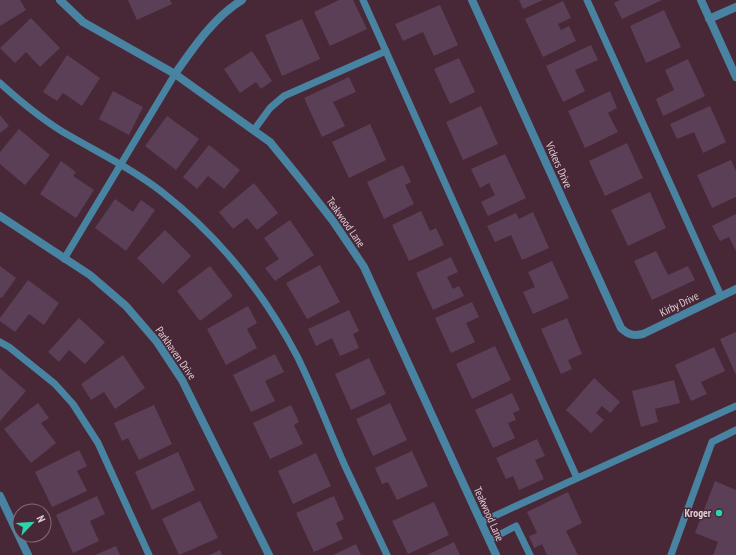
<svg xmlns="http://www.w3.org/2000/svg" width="736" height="555" font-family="'PT Sans Narrow',sans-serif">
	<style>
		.building { fill: #5a3f56 }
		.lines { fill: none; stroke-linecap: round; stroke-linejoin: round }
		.service { stroke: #4883a1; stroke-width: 7 }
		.minor { stroke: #4883a1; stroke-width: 8 }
		.tertiary { stroke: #4883a1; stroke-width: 8 }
		.poi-dot { fill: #2bd5ac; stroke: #482837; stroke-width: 1.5 }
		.labels { text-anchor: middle; stroke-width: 3; stroke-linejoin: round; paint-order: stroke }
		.street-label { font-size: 11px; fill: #e0cbd3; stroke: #482837 }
		.poi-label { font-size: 11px; font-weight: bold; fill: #e0cbd3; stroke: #482837; text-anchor: end }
	</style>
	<rect width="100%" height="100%" fill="#482837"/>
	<!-- building -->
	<path class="building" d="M0,0h20l6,10 -26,16z
		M128,0h42l2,4 -35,16z
		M339,0h14l14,29 -37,17 -16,-34z
		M519,0h24l-20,9z
		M620,0h42l-40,19 -8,-16z
		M563,1l8,17 -13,6 3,6 8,-4 7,15 -33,16 -18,-38z
		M440,5l18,40 -24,11 -11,-24 -20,9 -8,-17z
		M664,10l17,37 -35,16 -16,-37z
		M31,18l29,30 -20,19 -14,-15 -11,11 -15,-15z
		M302,19l18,40 -38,17 -17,-41z
		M591,45l7,15 -23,10 10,21 -22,11 -17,-36z
		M252,51l20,30 -11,8 -5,-7 -16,11 -16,-24z
		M67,55l33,23 -18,28 -19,-13 -6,8 -14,-9z
		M459,58l16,34 -25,12 -16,-35z
		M688,59l17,37 -42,20 -7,-17 18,-9 -9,-20z
		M349,77l7,15 -23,10 12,24 -23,11 -18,-39z
		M113,91l30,16 -14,28 -30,-16z
		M610,91l7,17 -9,5 10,19 -33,16 -17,-37z
		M481,106l17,38 -35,16 -17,-38z
		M710,106l16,36 -23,11 -9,-21 -17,7 -7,-15z
		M0,115l9,11 -9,7z
		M167,116l32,23 -23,31 -31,-24z
		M370,124l16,36 -37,18 -17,-36z
		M19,129l31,26 -25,30 -25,-21v-12z
		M627,143l16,35 -38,18 -16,-35z
		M209,145l31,25 -16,19 -16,-13 -11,13 -14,-12z
		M505,154l21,44 -38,18 -7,-14 14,-7 -6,-12 -9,5 -9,-19z
		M731,160l5,11v26l-24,11 -15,-33z
		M61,161l15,11 -3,4 21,14 -18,28 -36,-24z
		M403,165l8,17 -6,3 9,19 -30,15 -17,-37z
		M254,183l24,30 -21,17 -10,-12 -14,11 -14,-17z
		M650,192l16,36 -38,18 -17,-36z
		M115,199l18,13 8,-12 14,10 -29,41 -31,-23z
		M421,211l9,20 6,-3 8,17 -35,16 -17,-36z
		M533,212l16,36 -27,12 -11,-25 -16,7 -8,-16 29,-13 3,6z
		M736,214v37l-7,-14 -9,4 -8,-15z
		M290,220l24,35 -39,26 -10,-13 14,-9 -15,-21z
		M165,230l26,26 -28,28 -26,-26z
		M656,251l12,24 20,-9 7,14 -43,20 -18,-39z
		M451,257l7,15 -11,5 6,12 6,-3 5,10 -31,14 -17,-37z
		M552,261l17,37 -36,16 -10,-22 12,-5 -7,-15z
		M320,265l20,37 -33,17 -21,-36z
		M0,266l16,12 -14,20 -2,-1z
		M210,266l23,30 -33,25 -23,-30z
		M28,280l31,23 -15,22 -15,-11 -14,18 -15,-11v-3z
		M472,302l7,15 -13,6 9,19 -24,11 -16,-35z
		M248,306l9,17 -10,6 10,19 -31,17 -19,-36z
		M349,310l10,21 -6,3 6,14 -19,8 -8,-18 -16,8 -8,-17z
		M79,318l26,24 -20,22 -16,-14 -10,12 -11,-10z
		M567,318l15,36 -14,6 4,9 -11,5 -20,-45z
		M736,332v43l-16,-36z
		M495,346l16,34 -39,19 -16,-35z
		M714,347l11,24 -24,11 6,12 -16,7 -16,-36z
		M275,354l9,18 -19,9 10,20 -24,11 -18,-37z
		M123,355l22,33 -30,21 -11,-17 -13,8 -10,-16z
		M369,358l17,36 -35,16 -16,-36z
		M0,368l26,23 -26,30z
		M594,378l26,24 -10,11 -8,-7 -6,7 8,7 -13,13 -25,-23z
		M674,380l6,23 -25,6 3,13 -17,5 -9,-36z
		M512,393l8,17 -7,3 3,7 -8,3 7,15 -22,10 -18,-38z
		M38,403l11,15 -8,5 15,20 -25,20 -27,-34z
		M390,403l17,37 -34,16 -17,-37z
		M154,405l18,39 -33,16 -11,-22 -6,3 -8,-18z
		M291,405l8,17 -5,3 9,19 -33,15 -17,-36z
		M537,439l8,17 -10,4 9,19 -25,11 -6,-14 -7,3 -10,-21z
		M79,450l8,16 -10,5 10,20 -35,16 -17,-35z
		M412,451l16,35 -31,14 -9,-18 -6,2 -7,-16z
		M178,452l17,38 -43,20 -17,-38z
		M316,453l15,33 -38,18 -15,-33z
		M715,481l21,9v65h-23l5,-13 -23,-9z
		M568,492l14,31 -16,8 12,24h-31l-5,-11 -8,4 -5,-12 8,-3 -10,-21z
		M97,496l8,18 -15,7 9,20 -26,12 -17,-38z
		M334,496l10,23 -8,4 7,16 -29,13 -18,-39z
		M200,501l18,37 -39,17 -17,-36z
		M434,502l15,33 -41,19 -16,-33z
		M454,542l6,13h-33z
		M356,544l5,11h-28z
		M116,546l4,9h-25z
		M220,550l2,5h-12z"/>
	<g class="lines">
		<!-- service -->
		<path class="service" d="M363,0l214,478
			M587,0l134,296
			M0,83c21,19 45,39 70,53 31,18 64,34 92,56 56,44 102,101 135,164 18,36 32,74 48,110 14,30 28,59 42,89
			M254,130l16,-22 14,-12 102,-45
			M64,259l111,-185
			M0,342l9,5 46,37 18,20 25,39 51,112
			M481,522l255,-116
			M489,540l27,-14 14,29
			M671,555l41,-113 24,-12"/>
		<!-- minor -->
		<path class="minor" d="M60,0l23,22 92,52 95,68 31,38 32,41 31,46 132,288
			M472,0l149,328c7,7 13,8 22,6l93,-45
			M701,0l35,77
			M709,19l27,-12
			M175,74c18,-26 39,-57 67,-74
			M0,496l28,59"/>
		<!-- tertiary -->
		<path class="tertiary" d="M0,216l90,59 36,31 31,36 25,38 87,175"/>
	</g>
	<!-- markers -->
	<circle class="poi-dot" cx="719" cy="513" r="4"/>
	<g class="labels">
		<!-- street labels -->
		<g class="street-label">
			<text transform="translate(559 165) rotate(66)" y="4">Vickers Drive</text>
			<text transform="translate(346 222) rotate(55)" y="4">Teakwood Lane</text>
			<text transform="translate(679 304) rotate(-26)" y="4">Kirby Drive</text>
			<text transform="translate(176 353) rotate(55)" y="4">Parkhaven Drive</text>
			<text transform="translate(489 514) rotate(66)" y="4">Teakwood Lane</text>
		</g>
		<!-- poi labels -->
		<g class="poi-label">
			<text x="711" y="517">Kroger</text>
		</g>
	</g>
	<!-- north arrow -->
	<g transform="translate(32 523) rotate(65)"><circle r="19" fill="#482837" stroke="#856975"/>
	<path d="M0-3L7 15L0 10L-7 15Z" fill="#2bd5ac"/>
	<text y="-6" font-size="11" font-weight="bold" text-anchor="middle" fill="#e0cbd3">N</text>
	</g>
</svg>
